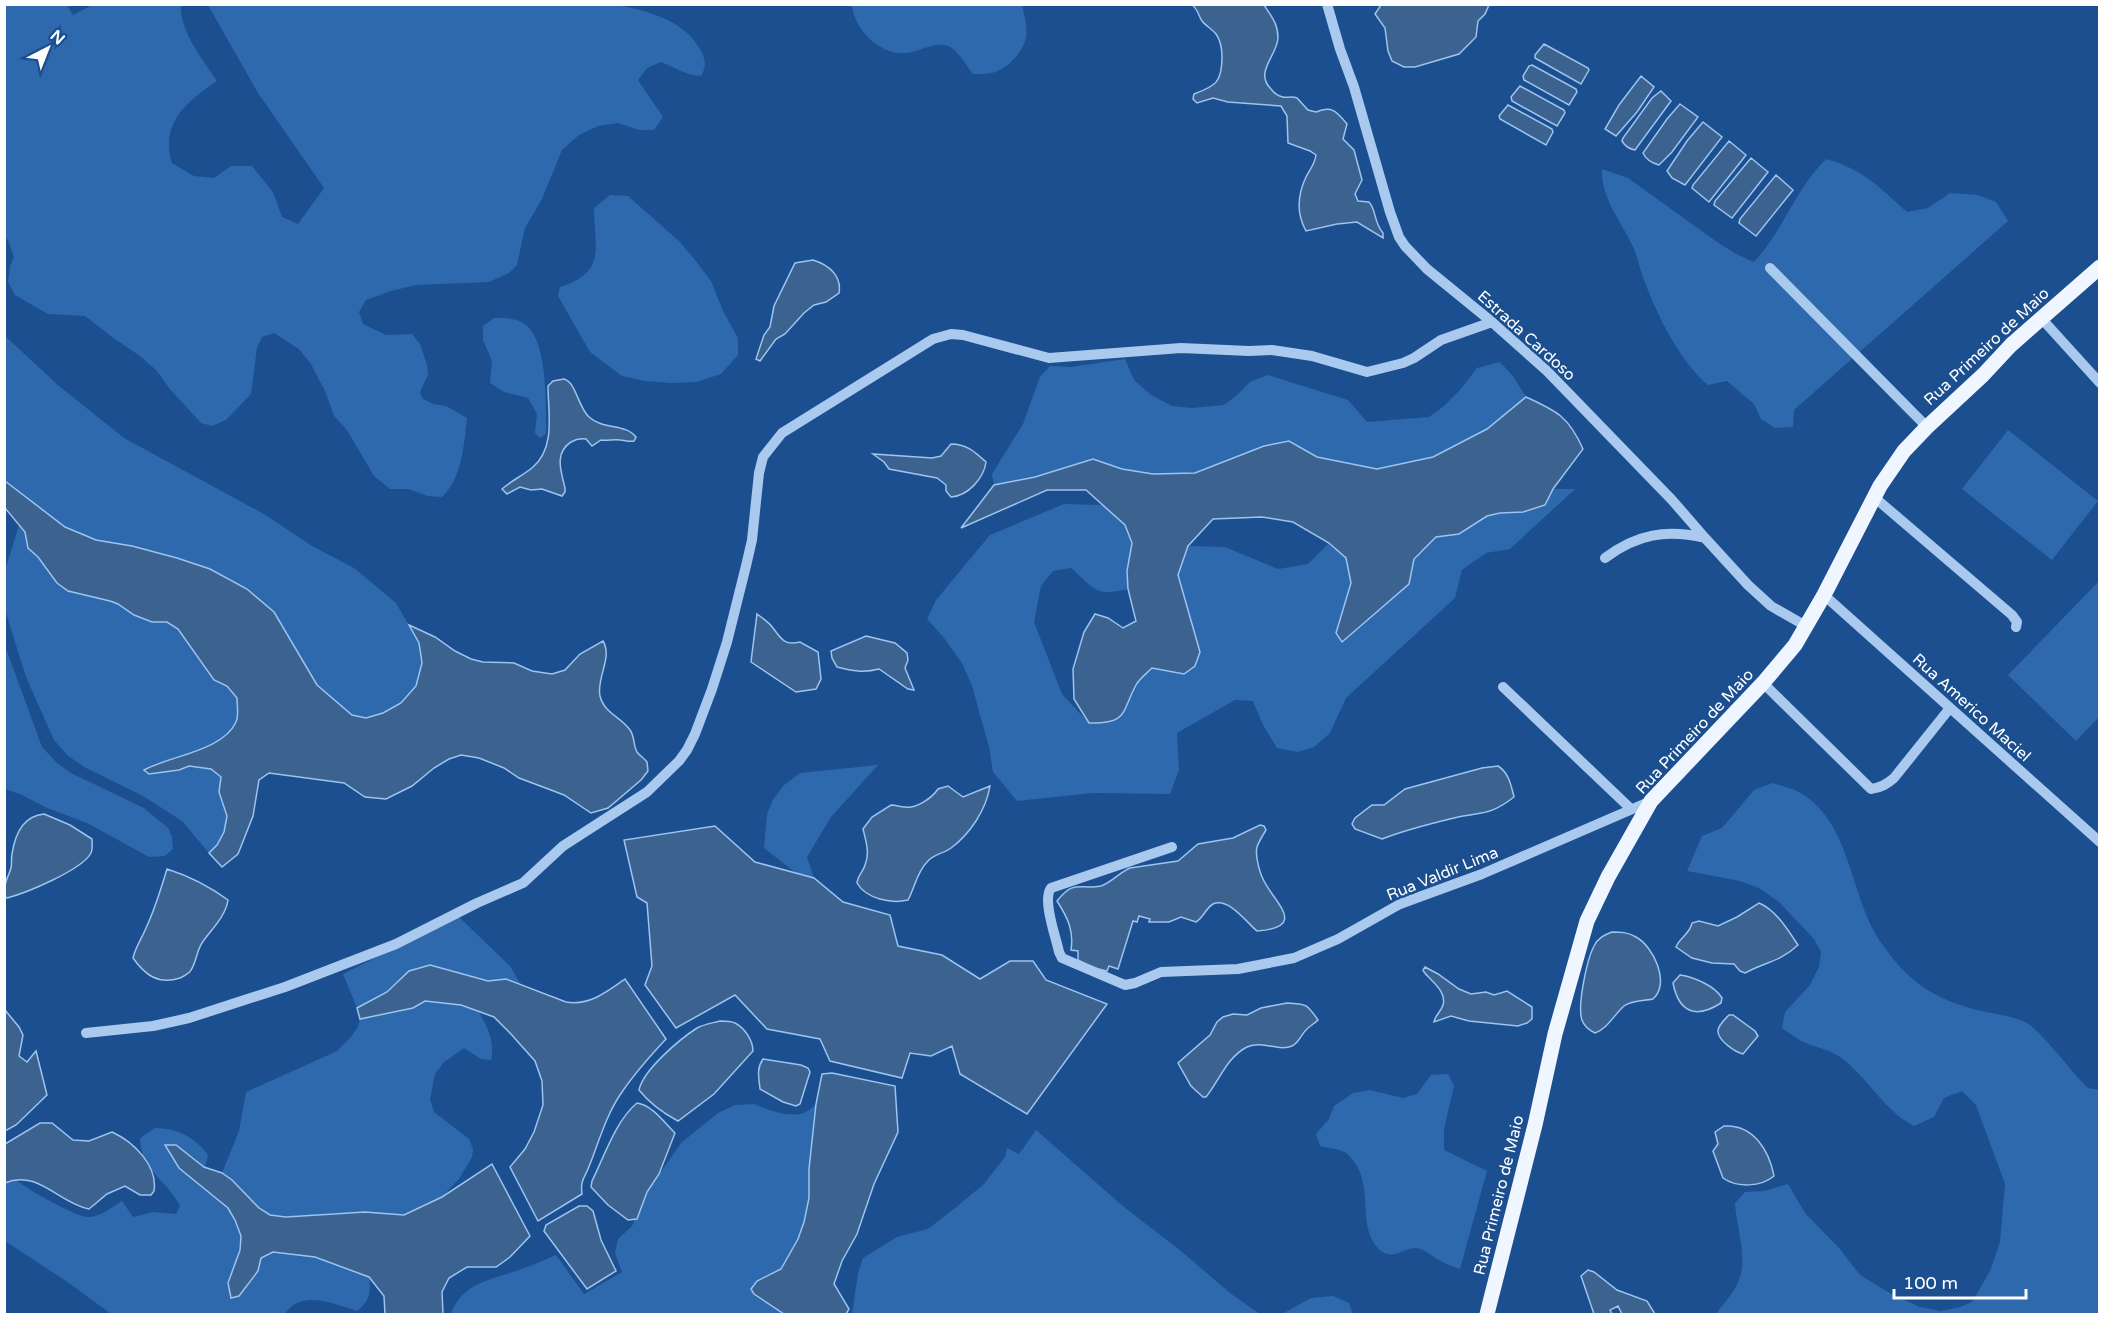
<svg xmlns="http://www.w3.org/2000/svg" width="2104" height="1319" font-family="'Varela Round',sans-serif">
	<style>
		.green { fill: #2e69ad }
		.water { fill: #3c6290; stroke: #9cc4f0; stroke-width: 1.5 }
		.lines { fill: none; stroke-linecap: round; stroke-linejoin: round }
		.minor { stroke: #a9c9ee; stroke-width: 10 }
		.major { stroke: #f0f6ff; stroke-width: 15 }
		.labels { text-anchor: middle; stroke-width: 5; stroke-linejoin: round; paint-order: stroke }
		.street-label { font-size: 16px; fill: #fff; stroke: #1b4f8f }
	</style>
	<rect width="100%" height="100%" fill="#1b4f8f"/>
	<!-- green -->
	<path class="green" d="M5,4l62,1 6,10 19,-10h89c-2,25 22,55 36,76 -31,21 -57,42 -45,82l22,13 20,2 17,-12h21l21,26 9,25 16,7 26,-36 -66,-95 -50,-88h410c31,6 69,16 84,48 4,9 4,15 -1,23 -13,0 -27,-9 -40,-14l-14,6 -9,12 25,37 -9,13h-15l-21,-7 -20,3 -19,9 -17,15 -20,49 -17,29 -8,37 -8,8 -20,9 -73,3 -25,6 -25,9 -7,12 4,12 23,11 26,-1 8,10 7,21 1,10 -8,17 3,7 10,5 13,2 21,12c-3,27 -5,60 -25,79l-14,-1 -20,-7h-18l-16,-13 -27,-46 -13,-14 -9,-25 -14,-27 -12,-15 -25,-16 -12,4 -5,11 -6,46 -25,26 -14,6 -11,-3 -32,-35 -12,-17 -17,-15 -28,-19 -27,-21 -37,-2 -33,-19 -7,-13 2,-16 4,-9 -6,-17 -4,-3z
		M852,5h170c2,10 6,21 4,32 -2,15 -20,33 -34,36 -6,1 -13,1 -19,1 -7,-9 -15,-24 -25,-28 -14,-5 -28,6 -42,7 -25,3 -52,-23 -54,-48z
		M1826,159c37,10 53,28 81,53l21,-4 22,-15 28,2 18,7 12,19 -214,189 -1,17 -18,1 -14,-9 -7,-15 -27,-23 -19,4c-28,-23 -52,-72 -64,-105 -4,-10 -6,-21 -10,-31 -11,-25 -34,-52 -32,-80l26,9 89,64 19,12 18,8c29,-31 42,-74 72,-103z
		M610,195l18,1 51,45 16,19 16,21 12,30 15,27v17l-17,19 -24,8 -26,1 -26,-2 -23,-5 -32,-24 -32,-56 2,-9c48,-15 34,-41 34,-79z
		M494,318c11,0 23,0 32,7 22,17 20,83 20,109l-6,4 -5,-5 2,-19 -9,-16 -24,-6 -14,-9 2,-22 -9,-21v-14z
		M4,335l55,51 65,52 140,76 48,32 42,22 42,35 23,40 3,20 -6,23 -15,17 -18,10 -17,5 -14,-3 -35,-30 -43,-73 -27,-23 -37,-20 -33,-11 -45,-12 -36,-6 -32,-13 -59,-46z
		M1125,359l9,21 17,15 21,11 20,2 32,-3 13,-10 13,-13 18,-7 80,25 19,22 62,-5 15,-11 16,-16 17,-22 23,-6 13,14 13,21 -39,32 -54,28 -56,12 -60,-12 -28,-16 -25,5 -69,27 -42,1 -31,-5 -29,-10 -58,18 -41,8 -2,-11 31,-50 17,-47 10,-11 21,1z
		M2008,430l90,71 -46,59 -90,-71z
		M1553,489h22l-65,60 -24,4 -24,17 -7,28 -109,100 -16,35 -16,14 -16,5 -21,-4 -14,-23 -10,-24 -18,-1 -58,33 2,37 -9,24 -77,-1 -76,8 -24,-29 -4,-25 -17,-61 -10,-23 -18,-25 -17,-19 9,-19 54,-65 74,-31 39,1c6,6 15,12 21,19 13,16 3,44 4,65 -33,8 -33,0 -57,-21l-18,3 -12,15 -7,36 28,72 27,29c39,1 32,-10 47,-38 3,-6 11,-12 16,-18l32,7 16,-22 -22,-77 10,-29 37,1 53,22 30,-5 21,-21 17,15 5,25 -15,50 52,-31 21,-18 5,-25 22,-22 23,-3 27,-18 14,-3 23,-1 22,-7z
		M19,525l6,7 3,16 10,8 19,27 61,21 16,11 18,7h15l11,7 36,50 13,7 11,12c-1,7 1,18 -1,23 -10,25 -60,36 -82,43l-6,10 30,-4 10,-4 22,3 11,8 -3,15 8,23 -3,17 -7,13 -8,8 -27,-32 -39,-25 -57,-28 -18,-12 -14,-16 -28,-63 -21,-67 -1,-36z
		M2099,581v136l-23,24 -68,-66z
		M5,646l37,101 15,16 14,10 73,35 24,20 4,8 1,13 -8,7 -16,1 -62,-34 -40,-15 -25,-13 -17,-6z
		M878,765l-47,52 -24,40 7,21 -18,-5 -32,-25 3,-34 6,-14 10,-14 17,-13z
		M1773,783c8,3 18,5 26,9 54,31 50,106 83,152 27,38 50,54 95,66 16,4 33,5 48,12 15,7 48,52 63,66l11,2v224h-383c8,-11 22,-26 25,-40 5,-24 -5,-48 -6,-71l10,-11 19,-1 24,-7 17,29 34,35 21,27 33,20 27,12 21,4 19,-4 12,-5 18,-31 10,-29 5,-58 -29,-79 -14,-14 -18,7 -10,19 -20,9c-31,-16 -46,-49 -74,-69 -11,-8 -27,-10 -39,-16 -7,-4 -13,-9 -19,-13l3,-16 25,-27 9,-18 2,-15 -7,-13 -35,-37 -20,-14 -19,-7 -53,-10 15,-35 20,-8 32,-38z
		M458,916l52,50 11,19 -15,-6 -18,2 -58,-16 -21,6 -22,21 -30,16 -14,-34z
		M425,1001l36,4 18,7c9,16 16,30 12,48l-10,-1 -17,-11 -20,14 -9,12 -5,25 4,13 35,27 4,10 -1,8 -13,22 -17,18 -20,11 -18,8 -39,-4 -45,2 -18,3 -32,-2 -11,-7 -27,-28 -10,-7 17,-42 7,-39 91,-41 13,-13 8,-11 2,-8 53,-11z
		M1448,1074l6,12 -10,43v21l43,21 -27,98c-7,-3 -15,-5 -21,-9 -8,-4 -15,-12 -24,-12 -13,1 -23,13 -35,2 -27,-26 -1,-69 -34,-97 -5,-4 -19,-5 -26,-7l-4,-12 13,-15 5,-13 19,-13 17,-3 33,8 14,-4 14,-19z
		M754,1104c14,6 34,14 50,9 4,-2 9,-6 12,-9l-7,65v29l-5,24 -6,17 -17,30 -23,12 -4,13 30,20h-333c10,-30 38,-34 65,-43 14,-5 27,-10 40,-16l28,39 38,-22 -7,-19 3,-14 14,-13 15,-34 34,-49 37,-30 17,-8z
		M155,1128c22,0 40,9 53,27l-3,12 -16,-13 40,54 12,28 -10,61 8,-1 19,-25 3,-13 12,-6 42,5 54,20c2,16 1,24 -12,34 -24,-7 -55,-22 -72,3h-174l-42,-31 -64,-42 -1,-58 11,-4c9,9 60,37 72,38 13,1 25,-10 35,-16l11,16 20,-5 23,2 4,-8c-12,-25 -40,-36 -40,-68z
		M1036,1130l88,77 57,44 49,42 30,21h-408l6,-41 5,-15 34,-21 31,-8 27,-21 29,-24 21,-27 2,-9 12,6z
		M1333,1296l16,7 4,11h-71l29,-16z"/>
	<!-- water -->
	<path class="water" d="M1192,5h72c7,11 14,18 14,33 -1,18 -24,34 -7,51 3,4 7,7 12,8 4,1 9,-1 14,1l11,12 8,2c16,-7 21,0 31,12l-4,15 11,11 8,30 -7,14 3,7 11,1c8,9 4,19 14,31v5l-26,-16 -20,2 -31,7c-10,-18 -9,-35 0,-54 4,-8 9,-13 10,-22l-6,-4 -22,-8 -1,-27 -6,-10 -53,-4 -15,-4 -16,5 -4,-4 1,-5c22,-8 28,-12 28,-37 0,-8 -1,-16 -6,-23 -4,-5 -10,-8 -14,-13 -4,-6 -4,-12 -10,-16z
		M1381,5l4,-1 104,1 -4,9 -7,7 -2,16 -17,17 -44,13h-11l-12,-6 -4,-10 -3,-23 -10,-14z
		M1544,44l44,24 1,2 -8,14 -46,-26v-3z
		M1532,65l44,24 1,3 -8,13 -45,-25 -1,-4 6,-10z
		M1641,76l13,11 -17,25 -21,24 -11,-7 14,-24z
		M1520,86l44,24 1,3 -8,13 -45,-25 -1,-4z
		M1661,91l10,10 -36,49c-6,-1 -10,-4 -13,-9l1,-3 29,-40z
		M1680,104l18,13 -26,35 -13,13c-7,-2 -13,-5 -16,-12l24,-34z
		M1508,105l44,24 1,3 -7,13 -46,-26 -1,-3z
		M1703,122l19,15 -37,48 -13,-7 -5,-7 20,-30z
		M1729,141l17,14 -37,47 -17,-14 1,-3z
		M1751,158l17,14 -36,46 -18,-13 1,-4z
		M1776,175l17,15 -37,46 -17,-13 1,-4z
		M813,260c16,5 29,16 26,33l-13,9 -12,3 -10,8 -19,21 -9,5 -16,22 -4,-2 8,-24 6,-8 4,-21 21,-43z
		M564,379c12,3 14,28 25,38 14,13 36,6 47,20l-2,4c-6,1 -9,-1 -14,-1 -7,-1 -12,1 -19,0l-9,6 -6,-7c-6,-1 -10,0 -15,3 -17,11 -10,29 -6,46v4l-3,4 -20,-7 -11,1 -11,-3 -13,7 -5,-5c10,-9 22,-14 31,-22 23,-20 15,-55 15,-81l5,-5z
		M1526,397c31,14 43,20 57,52l-30,40 -8,16 -22,7 -23,1 -13,3 -28,18 -23,3 -22,22 -5,25 -67,58 -6,-9 15,-50 -5,-25 -17,-15 -36,-21 -31,-5 -49,2 -25,27 -10,29 22,77 -5,14 -11,8 -32,-6c-5,5 -13,11 -16,17 -15,28 -8,39 -47,38l-15,-24 -1,-30 11,-37 11,-18 13,4 15,10 13,-7 -8,-32 -1,-18 5,-28 -7,-18 -39,-35h-39l-86,38 33,-43 41,-8 58,-18 29,10 31,5 42,-1 69,-27 25,-5 28,16 60,12 56,-12 54,-28z
		M951,444c16,0 24,8 35,18 -2,16 -18,34 -35,35l-5,-6v-6l-9,-7 -48,-9 -5,-7 -11,-8 59,4 9,-2z
		M5,481l60,46 31,13 36,6 45,12 33,11 37,20 27,23 43,73 35,30 14,3 17,-5 18,-10 15,-17 6,-23 -3,-20 -10,-18 26,12 20,14 16,8 12,3 31,1 18,8 20,3 13,-4 15,-16 23,-13c10,17 -7,37 -3,55 4,17 21,21 30,34 5,7 3,15 7,22 2,3 8,7 10,10l1,9 -7,9 -33,28 -17,5 -27,-18 -13,-5 -32,-12 -15,-10 -25,-10 -18,-3 -12,4 -15,9 -22,18 -26,13 -21,-2 -21,-14 -75,-10 -10,7 -6,36 -15,38 -16,13 -13,-14 8,-8 7,-13 3,-16 -8,-24 2,-15 -10,-8 -22,-3 -10,4 -30,4 -5,-4c25,-14 79,-19 92,-48 3,-6 1,-17 1,-24l-10,-12 -13,-6 -36,-51 -11,-7h-15l-18,-7 -16,-11 -8,-3 -42,-10 -11,-8 -19,-26 -10,-9 -3,-16 -20,-24z
		M757,614c5,4 12,8 16,14 8,11 12,18 27,14l18,10 3,27 -5,10 -20,3 -45,-30z
		M866,636l29,7 12,10 1,7 -3,8 9,22 -6,-1 -29,-20c-15,4 -27,2 -42,-2l-5,-9 -1,-7z
		M1498,766c11,7 13,19 16,31 -26,20 -32,14 -60,21 -25,6 -49,12 -72,21l-27,-10 -3,-5 3,-6 17,-13h12l21,-16 77,-21z
		M948,786l15,11 27,-11c-4,24 -20,48 -39,62 -8,6 -18,6 -24,14 -10,10 -12,25 -19,38 -16,4 -42,-1 -51,-17 1,-8 6,-11 8,-18 5,-12 1,-24 -2,-36l9,-12 19,-12c5,0 9,2 14,2 11,2 27,-9 33,-18z
		M44,814l26,11 22,14c0,4 1,10 -1,14 -9,17 -65,40 -84,45l-2,-2c-1,-16 2,-15 6,-28 1,-4 0,-9 1,-14 3,-20 11,-38 32,-40z
		M1260,825l4,1 2,4c-3,5 -7,11 -9,17 -2,7 2,24 6,32 11,24 46,48 -6,52 -10,-8 -28,-34 -44,-27 -7,4 -10,14 -17,18l-15,-5 -12,5h-20l1,-3 -11,-3 -2,6 -4,-1 -15,48 -9,-3 -2,5 -17,-4 -12,-7v-9l-7,-1c3,-19 -3,-32 -14,-49 17,-22 23,-11 44,-15 10,-3 19,-14 29,-18l48,-7 20,-17 35,-6z
		M715,826l40,36 59,16 29,24 47,13 8,31 44,9 38,24 30,-18h23l13,19 61,24 -80,110 -67,-40 -8,-28 -21,10 -21,-3 -8,25 -72,-17 -10,-22 -53,-10 -32,-34 -59,33 -31,-43 7,-19 -5,-63 -10,-6 -13,-57z
		M167,869c22,7 42,17 61,31 -2,15 -15,28 -24,40 -8,10 -7,21 -13,30 -2,4 -7,6 -11,8 -22,7 -35,-3 -47,-20 3,-12 9,-20 13,-30 9,-19 15,-39 21,-59z
		M1759,903c17,7 29,27 39,42 -18,17 -33,17 -53,28l-5,-2 -6,-7 -22,-1 -20,-5 -16,-11c4,-10 14,-13 16,-24l7,-2 19,5 19,-9z
		M1612,932c8,0 16,0 24,5 17,9 35,46 17,62 -9,2 -21,1 -29,7 -10,9 -17,23 -29,27 -6,-3 -11,-7 -13,-13 -5,-14 5,-61 12,-74 4,-8 10,-11 18,-14z
		M430,965l58,16 18,-2 60,23c23,4 41,-10 59,-23l41,60c-16,17 -31,34 -44,53 -15,21 -23,49 -32,72 -5,14 -10,15 -8,30l-44,27 -28,-54 15,-18 9,-17 9,-27 -1,-24 -7,-20 -25,-28 -16,-16 -33,-12 -36,-4 -12,7 -53,11 -3,-11 30,-16 22,-21z
		M1425,967l13,7 21,15 12,5 15,-2 8,3 13,-4 25,16v12l-5,4 -9,3 -49,-5 -18,-5 -17,6c1,-7 7,-10 9,-17 4,-14 -12,-24 -19,-33l-1,-2z
		M1680,975c14,2 35,11 42,23l-1,5c-25,16 -42,10 -48,-20z
		M1287,1003c20,1 20,1 31,17 -3,3 -8,6 -11,9 -6,5 -7,13 -15,17 -13,6 -29,-6 -45,1 -20,10 -28,34 -41,50h-3l-12,-11 -13,-23 32,-28 7,-13 6,-5 10,-3 14,1 14,-7z
		M5,1010l14,17 4,8 -4,21 8,6 9,-11 11,44 -31,30 -11,6z
		M1729,1015h4l22,16 3,5 -15,18c-8,-2 -24,-13 -25,-22 -1,-6 7,-13 11,-17z
		M720,1021c4,0 11,0 15,2 10,5 18,18 18,28l-39,43 -36,27c-15,-8 -28,-17 -39,-31 4,-20 41,-51 58,-62 7,-4 16,-5 23,-7z
		M763,1059l38,6 7,3 2,4 -10,32 -4,2 -13,-4 -23,-13c-1,-11 -4,-20 3,-30z
		M832,1073l63,13 3,46 -24,52 -17,50 -15,27 -8,23 15,25 -3,5h-62l-30,-20 -3,-5 6,-8 24,-12 17,-30 6,-17 5,-24v-29l7,-65 6,-30z
		M637,1103c15,2 27,19 38,30l-16,41 -12,18 -10,27 -9,1 -20,-15 -17,-18 1,-6c12,-24 24,-61 45,-78z
		M40,1123h12l21,17 16,1 23,-9c22,10 46,34 42,59l-3,4h-11l-15,-9 -18,8 -18,15c-30,-6 -52,-40 -84,-26v-39z
		M1724,1126c29,-2 45,24 50,50 -13,11 -37,12 -51,2l-10,-27 5,-7 -3,-12z
		M165,1145h11l28,22 18,6 10,7 27,28 11,7 16,2 79,-5 39,3 38,-18 50,-33 38,72 -20,21 -14,10h-29l-18,11 -7,14 1,22h-58l-1,-18 -15,-19 -54,-20 -42,-5 -12,6 -3,13 -19,25 -8,2 -3,-15 12,-33 1,-14 -6,-16 -7,-12 -49,-40z
		M579,1206h8l6,5 8,29 15,31 -29,18 -43,-58 2,-6z
		M1588,1270l6,2 23,18 30,11 8,13h-33l-4,-8 -8,4 2,4h-18l-13,-38z"/>
	<g class="lines">
		<!-- minor -->
		<path class="minor" d="M1327,4l13,45 14,38 36,125 9,25 6,9 22,23 65,53 55,49 125,129 33,38 43,47 23,21 35,20
			M1770,268l157,159
			M2041,318l59,65
			M1874,497l138,118 5,7 -1,5
			M1605,558c32,-24 61,-29 100,-20
			M1824,595l276,247
			M1763,683l108,106c10,-1 16,-5 23,-11l56,-70
			M1503,687l128,122
			M1172,847l-121,41c-9,12 5,49 8,64l3,6 63,27 10,-2 26,-11 77,-3 56,-11 44,-19 62,-35 82,-30 169,-73
			M86,1033l67,-7 36,-8 96,-31 111,-43 81,-41 46,-20 40,-37 84,-54 32,-31 8,-11 8,-16 17,-45 15,-47 19,-76 6,-26 7,-67 4,-16 19,-24 151,-94 18,-5 12,1 86,23 132,-10 68,3 23,-1 40,6 55,16 36,-9 11,-5 27,-18 51,-18"/>
		<!-- major -->
		<path class="major" d="M1487,1314l48,-189 20,-91 32,-113 21,-44 43,-76 112,-118 32,-38 29,-50 56,-109 24,-35 23,-24 56,-52 28,-30 89,-78"/>
	</g>
	<g class="labels">
		<!-- street labels -->
		<g class="street-label">
			<text transform="translate(1527 335) rotate(42)" y="6">Estrada Cardoso</text>
			<text transform="translate(1986 346) rotate(-43)" y="6">Rua Primeiro de Maio</text>
			<text transform="translate(1972 707) rotate(42)" y="6">Rua Americo Maciel</text>
			<text transform="translate(1694 731) rotate(-47)" y="6">Rua Primeiro de Maio</text>
			<text transform="translate(1442 873) rotate(-22)" y="6">Rua Valdir Lima</text>
			<text transform="translate(1498 1195) rotate(-76)" y="6">Rua Primeiro de Maio</text>
		</g>
	</g>
	<!-- border -->
	<rect width="2104" height="1319" fill="none" stroke="#ffffff" stroke-width="12"/>
	<!-- north arrow -->
	<g transform="translate(48 48) rotate(42)" stroke="#1b4f8f" stroke-width="4.5" paint-order="stroke">
	<path d="M0-4.5L10 22L0 15L-10 22Z" fill="#ffffff"/>
	<text y="-9" font-size="16" font-weight="bold" text-anchor="middle" fill="#ffffff">N</text>
	</g>
	<!-- scale -->
	<path d="M1894 1289v9h132v-9" fill="none" stroke="#ffffff" stroke-width="3"/>
	<text x="1903" y="1289" font-size="18" fill="#ffffff" stroke="#1b4f8f" stroke-width="4.5" paint-order="stroke">100 m</text>
</svg>
